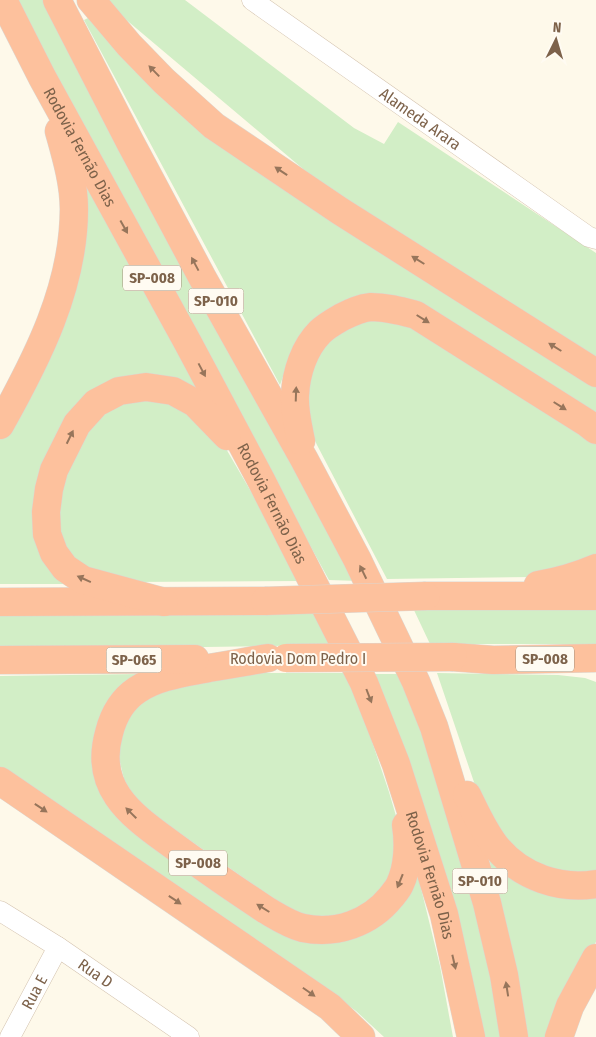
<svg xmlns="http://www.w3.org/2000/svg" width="596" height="1037" font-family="'Fira Sans Condensed',sans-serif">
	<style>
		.green { fill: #d2eec6 }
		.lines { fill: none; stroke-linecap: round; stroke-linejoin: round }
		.minor-casing { stroke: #d3c2ae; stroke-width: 21 }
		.highway-casing { stroke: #ddd6d0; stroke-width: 29 }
		.minor { stroke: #fff; stroke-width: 20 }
		.highway { stroke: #fdc19d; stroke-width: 28 }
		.highway-bridge-casing { stroke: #ddd6d0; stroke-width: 29; stroke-linecap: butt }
		.highway-bridge { stroke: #fdc19d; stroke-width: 28 }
		.oneway { fill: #97755b }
		.labels { text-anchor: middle; stroke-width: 4; stroke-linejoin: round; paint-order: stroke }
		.shield { fill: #fffbf2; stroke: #a4907c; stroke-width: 1 }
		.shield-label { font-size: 15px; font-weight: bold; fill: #7d624a }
		.street-label { font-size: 16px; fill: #7d624a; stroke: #fffbf2 }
	</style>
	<rect width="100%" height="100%" fill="#fef9ea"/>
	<!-- green -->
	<path class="green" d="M15,0h32l312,581 -30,-1 -153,-278z
		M106,0h79l169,128 30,16 14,-22 198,131v112l-281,-186 -204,-172z
		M90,17l68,68 438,299v35l-209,-119 -95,52 -12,33 -196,-365z
		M79,170l127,230 -86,-18 -80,98 30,104h-70v-147l18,-30z
		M366,315l44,6 186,121v114l-62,21 -147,2 -70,-134 -11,-24v-42l13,-36z
		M171,398l54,49 78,134 -173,1 -25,-3 -46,-31 -3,-64 26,-52 31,-28z
		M0,608h320l16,37 -336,5z
		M413,608h183v36h-166z
		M265,673h84l40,119 7,24 3,20 -1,21 -13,31 -27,20 -18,7 -18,2 -20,-3 -18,-8 -133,-93 -17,-16 -10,-18 -5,-21 1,-20 6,-20 26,-28 67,-15z
		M437,673l121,2 27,3 11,4v194h-27l-41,-14 -30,-30 -22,-44z
		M140,674l-35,115 227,148 83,-73 25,102 13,71h-69l-28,-26 -32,-23 -258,-178 -66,-43v-91z
		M374,674h28l12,31 51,161 30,129 7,42h-27z
		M488,855l108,37v50l-14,21 -32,60 -5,14h-19l-21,-115z"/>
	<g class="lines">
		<!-- minor casing -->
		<g class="minor-casing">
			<g id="minor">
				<path id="s1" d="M252,0l337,237 7,2"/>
				<path id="s2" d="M0,911l58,36 131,90"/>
				<path id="s3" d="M10,1037l48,-90"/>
			</g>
		</g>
		<!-- highway casing -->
		<g class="highway-casing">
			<g id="highway">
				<path id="s4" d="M3,0l39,77 146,266 73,137 103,203 32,81 48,150 27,123"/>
				<path d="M57,0l73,142 72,135 102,182 53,100 59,123 18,45 53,176 17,72 10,62"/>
				<path d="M91,0l38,45 35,36 50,45 126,85 256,162"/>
				<path d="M0,425c37,-66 74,-138 74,-216 0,-26 -8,-53 -15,-78"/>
				<path d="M301,441c-3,-15 -7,-31 -6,-46 1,-22 9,-47 25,-63 6,-6 15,-11 22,-15 10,-5 18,-9 29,-10 16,0 30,4 45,8l171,108 9,7"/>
				<path d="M538,585c23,-4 37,-8 58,-17"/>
				<path d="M426,596h170"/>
				<path d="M0,602l265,-1"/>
				<path d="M164,602l-81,-22 -18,-12 -11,-15 -7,-19 -1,-22 3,-23 5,-19 23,-46 19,-21 23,-12 27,-4 27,4 22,12 32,33"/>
				<path d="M453,657l40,3 103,-2"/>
				<path d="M268,658c-19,3 -39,7 -59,10 -25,5 -51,8 -72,22 -15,10 -24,27 -28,43 -15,53 19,80 58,108 15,11 30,22 46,33 17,12 35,24 53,36 12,7 24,15 37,18 33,7 67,-5 88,-31 3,-4 7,-8 9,-13 8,-17 9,-40 6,-59"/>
				<path d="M0,660l195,-1"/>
				<path d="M0,781l330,226 31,30"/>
				<path d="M467,795c9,18 18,39 31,54 24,28 62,41 98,35"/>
				<path d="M559,1037l11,-31 26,-48"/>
			</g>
		</g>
		<!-- minor -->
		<use href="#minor" class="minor"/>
		<!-- highway -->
		<use href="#highway" class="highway"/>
		<!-- highway-bridge casing -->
		<g class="highway-bridge-casing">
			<path id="highway-bridge" d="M265,601l161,-5
				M286,658l167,-1"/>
		</g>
		<!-- highway-bridge -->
		<use href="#highway-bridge" class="highway-bridge"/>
	</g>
	<!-- one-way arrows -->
	<defs><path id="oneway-solid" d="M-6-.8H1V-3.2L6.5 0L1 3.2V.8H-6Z" transform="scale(1.25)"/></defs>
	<g class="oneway">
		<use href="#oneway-solid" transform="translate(154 71) rotate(-134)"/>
		<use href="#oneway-solid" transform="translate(281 171) rotate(-146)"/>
		<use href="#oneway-solid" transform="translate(124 227) rotate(61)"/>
		<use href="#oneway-solid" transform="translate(418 260) rotate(-148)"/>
		<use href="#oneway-solid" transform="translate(195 264) rotate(-118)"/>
		<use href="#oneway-solid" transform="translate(423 319) rotate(32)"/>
		<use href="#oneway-solid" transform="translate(555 347) rotate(-148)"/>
		<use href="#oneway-solid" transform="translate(202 370) rotate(62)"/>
		<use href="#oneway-solid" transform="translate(296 394) rotate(-88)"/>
		<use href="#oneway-solid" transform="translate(560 406) rotate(32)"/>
		<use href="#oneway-solid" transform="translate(70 437) rotate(-64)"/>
		<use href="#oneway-solid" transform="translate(363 572) rotate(-116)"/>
		<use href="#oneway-solid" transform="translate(84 579) rotate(-156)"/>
		<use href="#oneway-solid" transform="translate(369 696) rotate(69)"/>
		<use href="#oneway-solid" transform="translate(41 808) rotate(34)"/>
		<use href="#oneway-solid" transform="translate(131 813) rotate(-135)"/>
		<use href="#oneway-solid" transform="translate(400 881) rotate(112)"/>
		<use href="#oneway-solid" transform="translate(175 900) rotate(34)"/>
		<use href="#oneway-solid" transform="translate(263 908) rotate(-148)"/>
		<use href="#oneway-solid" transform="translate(454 962) rotate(77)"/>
		<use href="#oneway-solid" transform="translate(507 989) rotate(-99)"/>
		<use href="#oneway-solid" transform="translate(309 992) rotate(35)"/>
	</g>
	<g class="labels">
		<!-- shield labels -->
		<g class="shield">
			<rect x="123" y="265.5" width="58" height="25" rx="4"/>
			<rect x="188.5" y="288.5" width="55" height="25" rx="4"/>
			<rect x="516" y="646.5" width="58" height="25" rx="4"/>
			<rect x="106.5" y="647.5" width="55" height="25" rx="4"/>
			<rect x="169" y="850.5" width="58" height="25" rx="4"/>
			<rect x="452.5" y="868.5" width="55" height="25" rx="4"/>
		</g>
		<g class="shield-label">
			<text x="152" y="283">SP-008</text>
			<text x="216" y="306">SP-010</text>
			<text x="545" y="664">SP-008</text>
			<text x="134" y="665">SP-065</text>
			<text x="198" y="868">SP-008</text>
			<text x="480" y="886">SP-010</text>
		</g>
		<!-- street labels -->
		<g class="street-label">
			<text dy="6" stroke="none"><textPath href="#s1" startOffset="206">Alameda Arara</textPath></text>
			<text dy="6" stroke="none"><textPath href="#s4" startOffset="166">Rodovia Fernão Dias</textPath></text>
			<text dy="6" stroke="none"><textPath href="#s4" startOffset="571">Rodovia Fernão Dias</textPath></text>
			<text x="298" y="664">Rodovia Dom Pedro I</text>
			<text dy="6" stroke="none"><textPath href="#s4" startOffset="976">Rodovia Fernão Dias</textPath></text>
			<text dy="6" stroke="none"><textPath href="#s2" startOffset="114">Rua D</textPath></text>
			<text dy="6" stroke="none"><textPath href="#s3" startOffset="51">Rua E</textPath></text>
		</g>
	</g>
	<!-- north arrow -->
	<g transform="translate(556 40) rotate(5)" stroke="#fffbf2" stroke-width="4" paint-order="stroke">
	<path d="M0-4L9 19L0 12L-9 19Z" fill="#7d624a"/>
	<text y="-8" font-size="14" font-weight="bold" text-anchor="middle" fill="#7d624a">N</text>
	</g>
</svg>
